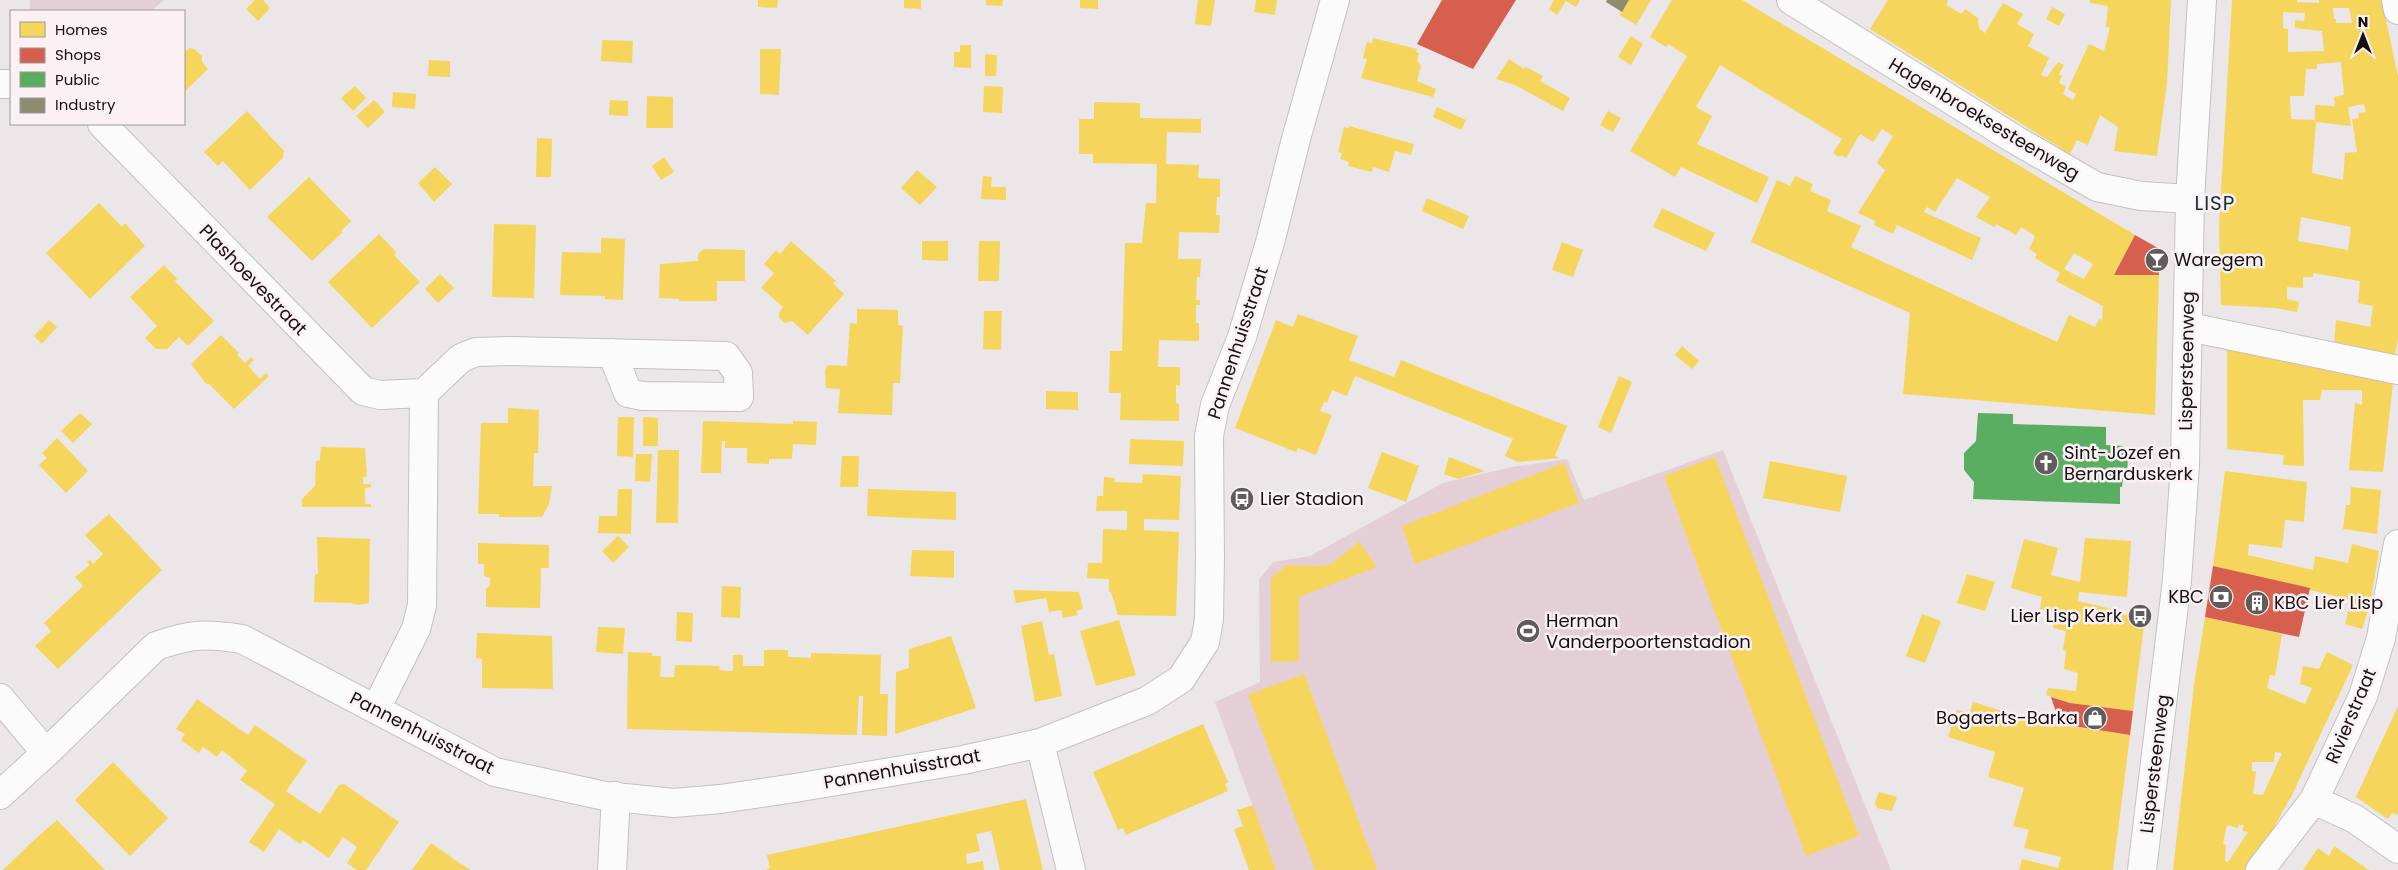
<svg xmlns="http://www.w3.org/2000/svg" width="2398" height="870" font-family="Poppins,sans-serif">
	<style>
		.green { fill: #e4cfd7 }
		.homes { fill: #f6d55c; fill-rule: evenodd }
		.shops { fill: #d6604d }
		.public { fill: #5aae61 }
		.industry { fill: #8c8c6e }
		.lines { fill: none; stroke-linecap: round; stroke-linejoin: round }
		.minor-casing { stroke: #c5c1c2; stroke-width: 30 }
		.minor { stroke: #fcfbfc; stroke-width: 28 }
		.labels { text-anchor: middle; stroke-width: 5; stroke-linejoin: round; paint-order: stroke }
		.street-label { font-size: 18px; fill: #151113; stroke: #fbf1f4 }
		.poi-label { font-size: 18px; fill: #151113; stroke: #fbf1f4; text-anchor: start }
		.quarter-label { font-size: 20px; letter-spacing: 1px; fill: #103336; stroke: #fbf1f4 }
	</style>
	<rect width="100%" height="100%" fill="#ebe6e8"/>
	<!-- green -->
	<path class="green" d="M30,0h134l-13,11h-121z
		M1723,450l168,420h-615l-61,-168 45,-20 -1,-102 14,-18 37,-6 133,-73 69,-16 55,-8 17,41z"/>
	<!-- homes -->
	<path class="homes" d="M255,0h8l7,8 -12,13 -12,-12z
		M758,0h20l-1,8 -19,-1z
		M904,0h17v9l-17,-1z
		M986,0h17l-1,6 -16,-1z
		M1080,0h18v9l-18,-1z
		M1198,0h17l-4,26 -16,-2z
		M1256,0h21l-2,15 -21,-3z
		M1554,0h26l-4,7 -10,-6 -9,14 -8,-6z
		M1629,0h22l-15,25 -16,-10z
		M1672,0h70l393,235 -21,40h45l-4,140 -252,-21 7,-81 -159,-71 26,-62 13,6 5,-10 18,8 -3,7 21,9 -4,11 34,15 -10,21 206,95 12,-27 26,12 4,-8 3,1 1,-14 -47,-25 4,-8 -25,-15 2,-4 -8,-5 6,-13 -14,-9 -5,8 -20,-11 -2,3 -18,-10 14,-20 -33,-19 -22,34 -8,-5 -3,5 57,26 -9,22 -75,-35 -4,9 -19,-9 1,-4 -17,-8 27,-43 -8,-7 16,-27 -11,-7 -9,13 -13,-8 -14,24 -5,-3 -2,2 -6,-4 9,-14 -122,-74 -24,42 16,9 -15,28 72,33 -12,26 -76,-36 -6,10 -45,-26 57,-95 -19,-12 -2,3 -16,-10zM2074,253l19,11 -9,15 -20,-10z
		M1888,0h60l-2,5 16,9 3,-5 13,9 1,11 6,4 18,-30 20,11 -6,10 17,10 -6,12 21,12 -8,17 6,2 11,-15 6,3 -5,9 3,2 -3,7 7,3 -3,8 10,6 3,-6 -8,-5 21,-45 15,7 6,-24h-4l2,-21 -18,-3v-3h81l-4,83 -10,73 -43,-5 4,-24 -18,-12 -12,30 -11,-5 -7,14 -200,-125z
		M2232,0h65v2l22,1v-3h63l16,77v261l-3,18 -61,-9 2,-27 34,7 3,-21 -15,-3 2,-22 -47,-8v4h-10v11l-16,-1v12l12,3 -2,10 -22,-4 -54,-3 -2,-79zM2333,8h16l3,15h-16v-4h-2zM2283,12l22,1 -1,8 -9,-1v8l27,3 2,20 -36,1v-23l-5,-1zM2341,62l3,33 -10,2 1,9 -20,-1v15l-24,-1 -1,-23h14l2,-27h11v-5zM2364,104l2,8 -8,1 1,5 -7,1 5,33 -12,1 -2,27 -31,-7 4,-51 35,4 -3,-19zM2301,217l50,10 -3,23 -50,-9z
		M2052,7l13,7 -6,12 -13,-7z
		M1631,36l12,8 -12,21 -13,-8z
		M1373,38l44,11 -1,3 3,1 -2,8 4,5 -4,15 19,8 -3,8 -72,-19 6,-19 -4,-1 4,-16 5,1z
		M602,40l31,1 -1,22 -31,-2z
		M960,45h11v23l-17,-1v-15h6z
		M189,48l5,1 8,7v6l6,7 -24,23v-42l1,2z
		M760,49h21l-2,46 -19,-1z
		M985,54l12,1 -1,21h-11z
		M1509,59l15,10 2,-2 17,9 -3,5 30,17 -7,13 -48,-26 -19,-6z
		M429,60l21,1v16l-22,-1z
		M355,86l11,12 -13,13 -12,-13z
		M984,86l19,1 -1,26 -19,-1z
		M393,92l23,2 -1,15 -23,-2z
		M647,96l26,1v31h-27z
		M374,100l11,12 -17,16 -12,-12z
		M610,100l18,1v15l-19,-1z
		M1094,102l46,1v15l61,1v14l-34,-1 -1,32 33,1 -1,13 22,1v18h-3l-1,18h4l-1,18 -40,-1 -1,27h23l-1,18h-3l-1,23h4v5h-4v18h3v18l-40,-1 -1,27h22v19l-4,-1v18l3,1v17l-59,-1 1,-27h-12l1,-42h12l3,-108h17l4,-40h10l1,-39 -64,-1v-9h-14v-35h15z
		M1437,107l29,13 -5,10 -28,-13z
		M247,111l37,40 -1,7 -33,32 -27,-29 -5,5 -14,-14z
		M1608,111l13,7 -8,14 -13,-7z
		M1349,126l65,18 -3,11 -16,-4 -6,21 -16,-5 -1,5 -24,-6 1,-4 -9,-3 2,-6 -4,-1 6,-25 5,1z
		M537,138l15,1 -1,38h-15z
		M664,157l10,15 -13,8 -9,-14z
		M435,167l17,17 -18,18 -16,-19z
		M917,170l20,17 -17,18 -19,-17z
		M983,176l9,1 -1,10h15v13l-25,-1z
		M309,177l42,44 -10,10 2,1 -31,29 -45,-44z
		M1427,198l42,18 -6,13 -41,-18z
		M99,203l23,24 3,-4 20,23 -55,53 -44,-46z
		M1662,208l53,25 -9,18 -53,-24z
		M494,224l42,1 -2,73 -42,-1z
		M379,234l17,18 -2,3 26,27 -48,46 -44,-46z
		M601,238l24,1 -2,61 -18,-1v-3l-45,-1 2,-43 39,1z
		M791,241l45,40 -3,2 11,11 -36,41 -16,-14 -7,2 -6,-5v-5l4,-6 -22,-19 13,-15 -10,-9 12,-14 4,4z
		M922,241h26v20l-26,-1z
		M979,241h21l-1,40h-21z
		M1562,242l21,8 -10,27 -21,-7z
		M704,249l41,1v31h-28v20h-38v-2l-20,-1 1,-34 38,-3v-7z
		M164,265l13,14 -2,2 39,40 -26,25 -9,-9 -12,12h-11l-11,-11 12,-12 -27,-29z
		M440,274l14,14 -16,15 -13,-14z
		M857,309l41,1v15l5,1 -3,57h-7l-1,32 -54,-2 2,-24 -14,-1 -1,-17 2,-6 20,1 3,-43 7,1z
		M984,311h18l-1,39 -18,-1z
		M1298,314l60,22 -9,24 45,17 7,-17 166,66 -12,30 5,2 -42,4 -13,-6 8,-17 -158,-63 -8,20 -15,-6 -5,13 -3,-1 -4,9 12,4 -16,40 -18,-7 -2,4 -61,-24 41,-108 17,7z
		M49,320l8,7 -15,17 -8,-8z
		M221,335l18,18 -2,2 8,8 6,-6 3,3 -6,6 12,13 6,-6 3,3 -35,33 -26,-26 -1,2 -16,-21z
		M2227,343l167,31 -11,98 -34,-2 6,-67 7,2v-15h-40l-2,10h-17l1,66 -21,-1 1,-10 -57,-6z
		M1682,346l17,15 -7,8 -17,-14z
		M1619,376l13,6 -21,51 -13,-6z
		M1046,391l32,1v18l-32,-1z
		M508,408l31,2 -1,43h-4l-1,33h19l-3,18 -7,13h-43v-3h-21l3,-91h27z
		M80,413l12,11 -19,19 -12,-12z
		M618,417h16l-1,40 -16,-1z
		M643,417l15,1v28h-15z
		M703,421l90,3v-3l24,1 -1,23 -23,-1 -1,15h-23v5l-22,-1v-15h-22v-7h-3l-1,32h-20z
		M57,438l31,33 -22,22 -27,-28 8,-7 -5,-5z
		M1130,439l54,2 -1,25 -54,-2z
		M321,447l44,1 2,29h-4v7h8v3l-6,1v16h6v3h-69v-8l13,-13 1,-25 4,-1z
		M658,450h21l-1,73h-22z
		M1382,452l37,14 -13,36 -38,-14z
		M636,454h16l-2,28 -15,-1z
		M842,456h17l-1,31h-18z
		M1449,457l36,14 -27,8 -14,-5z
		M1715,457l144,379 -53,20 -142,-380z
		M1770,461l77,15 -7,36 -77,-14z
		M1564,463l15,40 -164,61 -13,-38z
		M2225,471l82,11 -3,40 -19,-2 -3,28 -33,-4 -1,11 65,15 2,-14 33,7 4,-19 27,7 -9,54 -8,24 -17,-5 6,-24 -138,-34z
		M1143,474l38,2 -2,44 -35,-1v11l35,2 -3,84 -58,-1 -7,-23h-2v-13l-22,-1 1,-15h14l1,-34 24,1v-19h-31l1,-15h6l1,-19 11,1 -1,4 28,1z
		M2351,487l30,3 -4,44 -34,-5 3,-24h4z
		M618,489h14l-1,45 -33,-1 1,-17h18z
		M868,489l88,3v28l-89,-4z
		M109,514l53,56 -104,99 -23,-23 16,-15 -7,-8 39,-37 -8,-9 15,-12 -3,-3 3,-2 3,4 10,-10 -18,-19z
		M618,536l11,11 -16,16 -11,-12z
		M317,537l53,2 -1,64 -10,2 -8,-2 -37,-1 1,-28h3z
		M2085,538l46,3 -4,56 -48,-5 -1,9 38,9v4l29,3 -12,94 -63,-8 -24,-8 2,-7 28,3 2,-18 -14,-4 2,-18 -3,-1 3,-19 -13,-3 1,-16 -14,-3 2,-12 -31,-9 13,-49 34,9 -7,27 29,7z
		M1359,542l18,25 -78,30v64l-28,1v-84l16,-13 32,1 12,-2z
		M478,543l71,2v23h-8l-1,40 -54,-1v-18l4,-4v-7l-6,-2v-12h-6z
		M912,550l42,1v27l-44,-2z
		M1967,574l28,8 -10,29 -28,-8z
		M722,586l19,1 -1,31 -19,-1z
		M1013,590l66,2 4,17 -7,2 2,4 -15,3 -2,-8 -12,2 -3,-14 -30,5z
		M677,612l16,1 -1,29 -16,-1z
		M1922,614l19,7 -16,42 -19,-7z
		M2205,617l77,17 -7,42 -5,-1 -3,13 38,16 7,-16 -12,-4 3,-18 16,3 8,-17 26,13 -61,130 -37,66 -10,9h-72l21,-185zM2275,752l7,1 -19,42 -10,-1 3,-23h-4v-9h22zM2227,825l11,3 1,-3h5l-2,6 6,1 -20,30 -3,-1 1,-16 -3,-1z
		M1119,620l17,55 -40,11 -16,-55z
		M1042,621l7,34 5,-1 8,42 -27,6 -14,-76z
		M598,627l27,1 -2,26 -27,-2z
		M477,633l75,3 1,53 -71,-1v-29l-6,-1z
		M951,636l25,72 -81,26 1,-62 13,-4v-19z
		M764,650h24v7l23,1v-5l70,2 -1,39h8l-1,42 -25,-1 1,-39h-4l-2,39 -230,-6 1,-77 24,1v3h9l-1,21h14l1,-12 45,1 -1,4 14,1v-16h10v11h21z
		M1304,674l73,196h-62l-67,-175z
		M197,699l51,36 7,-10 52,36 -21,30 34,23 19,-29 5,-1 55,38 -33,48h-9l-10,-7 10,-16 -14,-10 -14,21 -26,-18 -3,4 -21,-15 -15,23 -15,-10 26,-38 -35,-24 7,-9 -25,-21 -5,7 -14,-10 -4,6 -18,-13 4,-6 -9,-5z
		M1973,702l62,19 95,14 -17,135h-94l3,-11 36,9 3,-11 -37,-9 5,-18 -16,-4 11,-38 -36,-11 7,-25 -47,-15 9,-27 13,3z
		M2398,706v109l-6,-2 -4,6 -32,-22z
		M1203,724l25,58 -3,2 3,7 -102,44 -3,-7 -5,2 -25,-58z
		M113,762l55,56 -38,38 -55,-56z
		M1879,792l18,5 -5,14 -15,-3 -2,-5z
		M1026,799l17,71h-43l-9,-39 -15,3 4,17 -14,3 1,10 16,-3 1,9h-219l5,-2 -3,-13z
		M1253,805l23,65h-27l-15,-41 9,-3 -6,-16z
		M57,820l48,50h-102l30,-29z
		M431,843l30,21 10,6h-59z
		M2334,846l35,24h-66l15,-22 11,8z"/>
	<!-- shops -->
	<path class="shops" d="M1442,0h74l-43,69 -56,-25z
		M2135,235l23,13 1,27h-45z
		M2213,566l97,22 -11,49 -94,-20z
		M2051,697l19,6 63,8 -3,24 -70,-11z"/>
	<!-- public -->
	<path class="public" d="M1978,413l35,1v10l93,3v18l17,1 1,10h4l-1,21h-4l-1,10h-2v17l-147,-5 1,-17 -10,-12v-17l12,-12z"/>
	<!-- industry -->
	<path class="industry" d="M1607,0h22l-7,12 -16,-10z"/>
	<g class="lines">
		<!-- minor casing -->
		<g class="minor-casing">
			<path id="minor" d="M1791,0l223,139 83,48 44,9 49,3
				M2396,0l2,10
				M0,84h11
				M102,124l261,267 17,4 44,-2 37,-35 15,-6 35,-1 215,5 12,17 1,24 -96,-1 -15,-3 -16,-40
				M2189,327l209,43
				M0,698l46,55
				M376,709l40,-80 6,-24 2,-212
				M1040,743l31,127
				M0,795l46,-42 110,-107c35,-12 49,-13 86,-7l253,133 110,24 69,7 46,-4 75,-11 168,-28 77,-17 107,-42 34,-22 24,-37 4,-23 1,-60 -1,-123 6,-31 27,-68 29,-98 25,-100 39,-139
				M2314,800l41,19 43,30
				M612,870l4,-74
				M2142,870l35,-290 8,-115 5,-266 12,-199
				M2260,870l54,-70 49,-104 18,-58 17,-94"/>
		</g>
		<!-- minor -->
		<use href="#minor" class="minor"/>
	</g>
	<!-- icons -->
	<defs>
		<g id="bar-disc" transform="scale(1.25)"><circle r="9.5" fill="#605c5e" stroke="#fbf1f4"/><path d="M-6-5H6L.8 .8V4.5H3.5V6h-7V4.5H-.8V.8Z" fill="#fff"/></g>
		<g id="church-disc" transform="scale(1.25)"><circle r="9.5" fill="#605c5e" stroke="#fbf1f4"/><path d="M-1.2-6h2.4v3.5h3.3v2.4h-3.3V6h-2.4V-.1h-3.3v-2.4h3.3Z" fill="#fff"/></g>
		<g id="bus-disc" transform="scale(1.25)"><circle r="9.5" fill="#605c5e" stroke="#fbf1f4"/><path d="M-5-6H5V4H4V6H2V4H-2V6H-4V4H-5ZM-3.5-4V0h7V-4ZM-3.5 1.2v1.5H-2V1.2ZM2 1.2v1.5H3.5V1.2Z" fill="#fff"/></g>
		<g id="bank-disc" transform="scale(1.25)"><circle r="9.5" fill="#605c5e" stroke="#fbf1f4"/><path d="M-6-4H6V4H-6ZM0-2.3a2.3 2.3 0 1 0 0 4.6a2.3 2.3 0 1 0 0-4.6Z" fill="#fff"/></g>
		<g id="building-disc" transform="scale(1.25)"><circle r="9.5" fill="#605c5e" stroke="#fbf1f4"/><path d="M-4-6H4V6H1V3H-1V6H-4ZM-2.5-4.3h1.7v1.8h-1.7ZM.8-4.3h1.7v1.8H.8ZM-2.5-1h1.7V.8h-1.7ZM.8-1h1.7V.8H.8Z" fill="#fff"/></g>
		<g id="stadium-disc" transform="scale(1.25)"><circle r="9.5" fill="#605c5e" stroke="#fbf1f4"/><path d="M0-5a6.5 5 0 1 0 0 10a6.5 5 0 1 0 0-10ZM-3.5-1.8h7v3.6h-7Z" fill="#fff"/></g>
		<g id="shop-disc" transform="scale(1.25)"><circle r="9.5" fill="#605c5e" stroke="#fbf1f4"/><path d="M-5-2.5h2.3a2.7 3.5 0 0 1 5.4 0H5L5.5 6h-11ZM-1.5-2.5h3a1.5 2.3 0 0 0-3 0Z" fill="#fff"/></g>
	</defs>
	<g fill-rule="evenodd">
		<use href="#bar-disc" x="2157" y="260"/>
		<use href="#church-disc" x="2046" y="463"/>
		<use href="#bus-disc" x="1242" y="499"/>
		<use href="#bank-disc" x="2221" y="597"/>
		<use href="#building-disc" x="2257" y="603"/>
		<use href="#bus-disc" x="2140" y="616"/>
		<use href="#stadium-disc" x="1528" y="631"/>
		<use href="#shop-disc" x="2095" y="718"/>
	</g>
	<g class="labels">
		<!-- street labels -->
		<g class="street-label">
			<text transform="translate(1984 119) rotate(31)" y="6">Hagenbroeksesteenweg</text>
			<text transform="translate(253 280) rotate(46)" y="6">Plashoevestraat</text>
			<text transform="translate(1238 343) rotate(-72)" y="6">Pannenhuisstraat</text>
			<text transform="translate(2187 361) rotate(-89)" y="6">Lispersteenweg</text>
			<text transform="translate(2351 716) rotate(-67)" y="6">Rivierstraat</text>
			<text transform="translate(422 733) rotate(27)" y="6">Pannenhuisstraat</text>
			<text transform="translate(2155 764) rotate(-83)" y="6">Lispersteenweg</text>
			<text transform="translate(902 769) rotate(-10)" y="6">Pannenhuisstraat</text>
		</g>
		<!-- poi labels -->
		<g class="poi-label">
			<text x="2174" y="266">Waregem</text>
			<text x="2064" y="459">Sint-Jozef en<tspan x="2064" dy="21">Bernarduskerk</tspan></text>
			<text x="1260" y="505">Lier Stadion</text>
			<text x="2204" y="603" text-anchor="end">KBC</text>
			<text x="2274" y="609">KBC Lier Lisp</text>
			<text x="2122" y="622" text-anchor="end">Lier Lisp Kerk</text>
			<text x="1546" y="627">Herman<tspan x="1546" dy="21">Vanderpoortenstadion</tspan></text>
			<text x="2078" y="724" text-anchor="end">Bogaerts-Barka</text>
		</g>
		<!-- quarter labels -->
		<g class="quarter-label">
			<text x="2215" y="210">LISP</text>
		</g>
	</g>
	<!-- legend -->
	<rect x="10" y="10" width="175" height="115" fill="#fbf1f4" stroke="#9f979a"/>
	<rect x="20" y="22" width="25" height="15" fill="#f6d55c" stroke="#9f979a"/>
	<text x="55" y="35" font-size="15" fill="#151113">Homes</text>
	<rect x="20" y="48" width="25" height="15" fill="#d6604d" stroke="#9f979a"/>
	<text x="55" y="60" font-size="15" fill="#151113">Shops</text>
	<rect x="20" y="72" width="25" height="15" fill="#5aae61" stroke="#9f979a"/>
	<text x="55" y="85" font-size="15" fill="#151113">Public</text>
	<rect x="20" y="98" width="25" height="15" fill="#8c8c6e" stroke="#9f979a"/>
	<text x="55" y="110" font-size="15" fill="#151113">Industry</text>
	<!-- north arrow -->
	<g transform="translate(2363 35)" stroke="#fbf1f4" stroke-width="4" paint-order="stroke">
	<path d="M0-4L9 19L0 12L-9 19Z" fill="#151113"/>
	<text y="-8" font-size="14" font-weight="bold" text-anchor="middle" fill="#151113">N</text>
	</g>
</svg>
